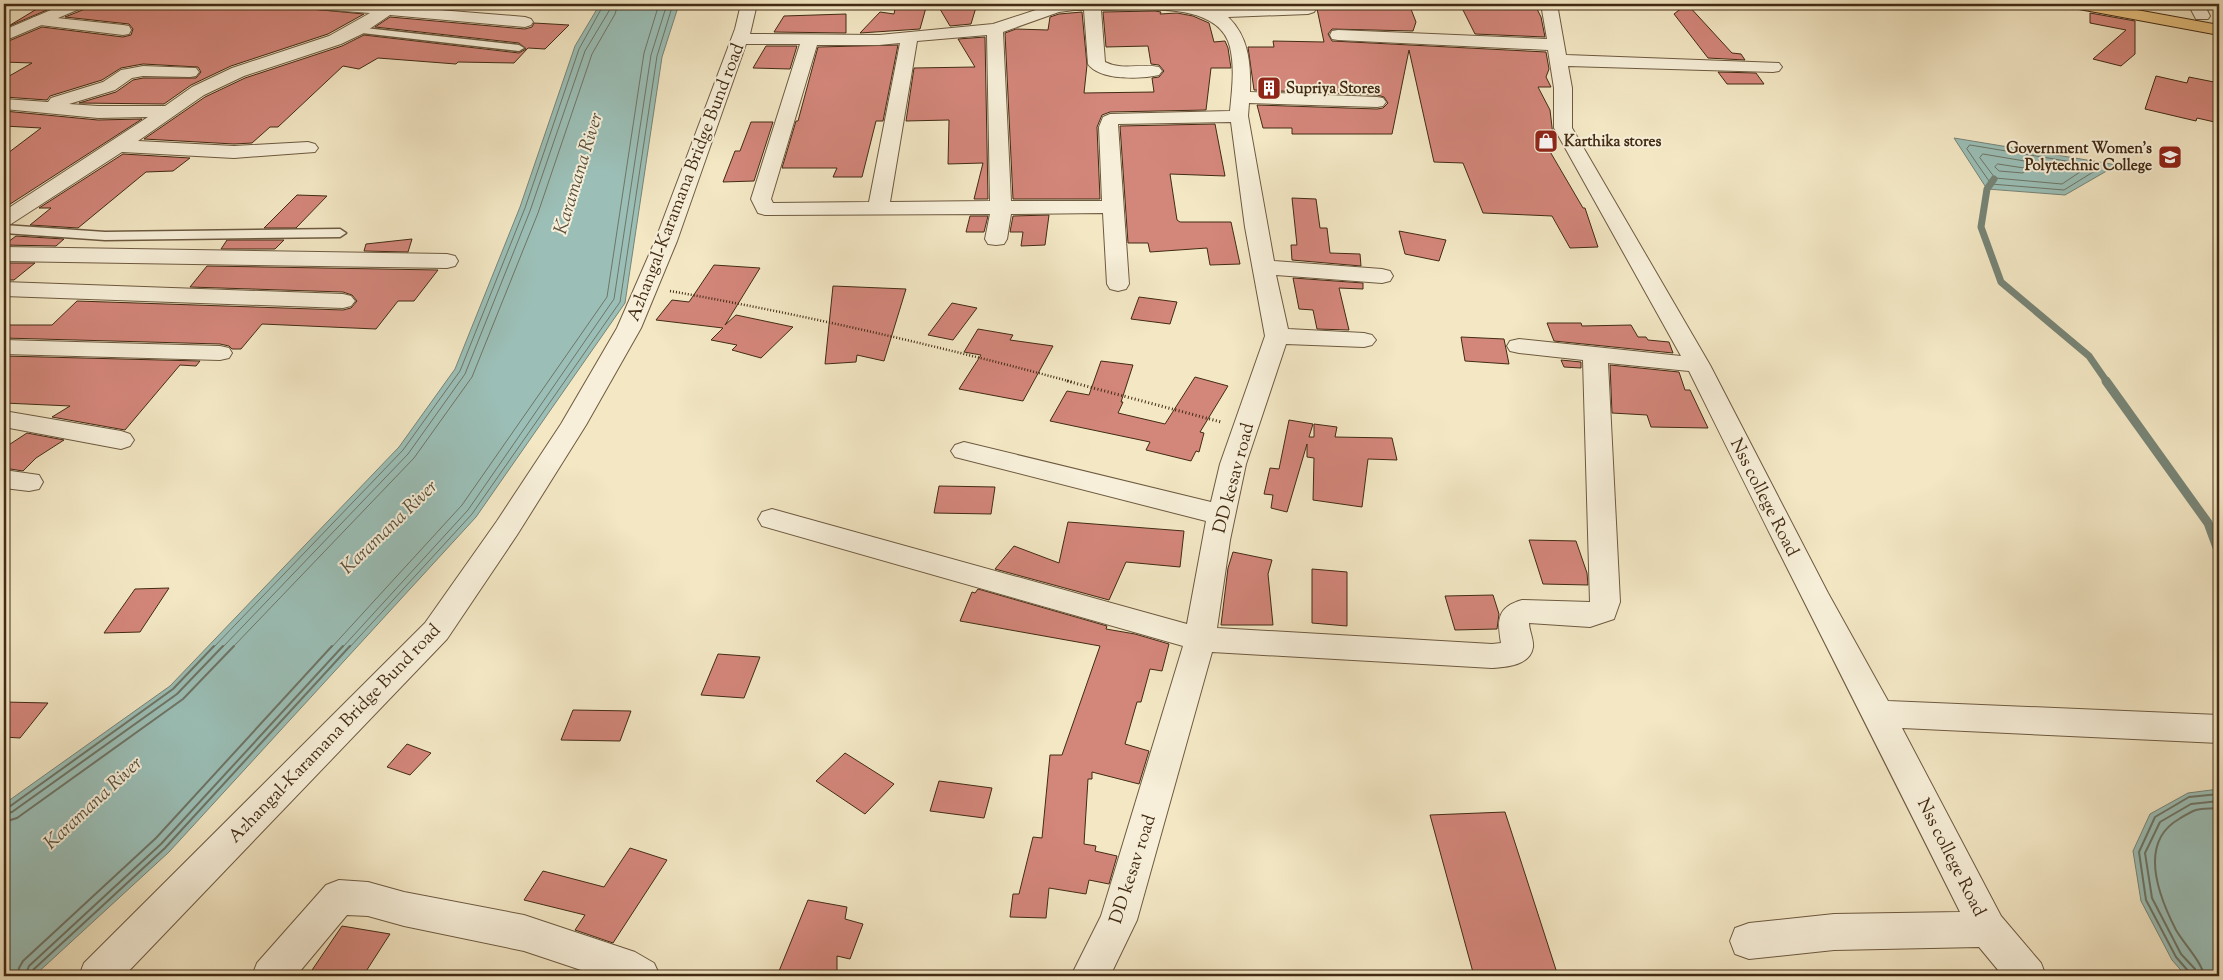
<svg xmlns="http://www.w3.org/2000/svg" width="2223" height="980" font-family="'Sorts Mill Goudy',serif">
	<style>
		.water { fill: #9bbfb7; stroke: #778476 }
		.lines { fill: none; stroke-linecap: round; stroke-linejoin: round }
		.shore-far1 { stroke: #6e7566; stroke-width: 1 }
		.shore { stroke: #6e7566; stroke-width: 2 }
		.stream-far1 { stroke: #778476; stroke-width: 7 }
		.stream { stroke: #778476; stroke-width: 9 }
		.building { fill: #d3867a; stroke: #422b14 }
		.service-casing { stroke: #6e5a40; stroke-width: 3 }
		.minor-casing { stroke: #6e5a40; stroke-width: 2 }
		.tertiary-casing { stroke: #6e5a40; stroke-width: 2 }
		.primary-casing { stroke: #422b14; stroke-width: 2 }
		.path-far1 { stroke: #422b14; stroke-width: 2.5; stroke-dasharray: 1 2; stroke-linecap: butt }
		.path { stroke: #422b14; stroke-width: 3; stroke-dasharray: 1 2.5; stroke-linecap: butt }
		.service { fill: #f7efd9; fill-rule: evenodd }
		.minor { fill: #f7efd9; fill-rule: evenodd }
		.tertiary { fill: #f7efd9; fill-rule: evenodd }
		.primary { fill: #eac482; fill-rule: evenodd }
		.labels { text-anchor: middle; stroke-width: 4; stroke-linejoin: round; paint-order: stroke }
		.far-poi-label { font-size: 15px; font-weight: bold; fill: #422b14; stroke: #f7efd9; text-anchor: start }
		.street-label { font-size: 18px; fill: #422b14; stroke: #f7efd9 }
		.water-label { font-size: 19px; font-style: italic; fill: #58503d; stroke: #f7efd9 }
	</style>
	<rect width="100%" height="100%" fill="#f3e7c4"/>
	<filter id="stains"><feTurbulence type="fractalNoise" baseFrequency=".004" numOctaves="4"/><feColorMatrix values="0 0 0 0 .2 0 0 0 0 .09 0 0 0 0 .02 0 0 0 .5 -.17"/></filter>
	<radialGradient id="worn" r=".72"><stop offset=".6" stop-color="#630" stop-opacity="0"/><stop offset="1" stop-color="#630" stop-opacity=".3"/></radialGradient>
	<!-- water -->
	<path class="water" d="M600,4h79l-17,53 -37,246 -149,214 -307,335 -135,124h-30v-172l166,-118 229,-239 56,-78 65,-162 55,-161z
		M1954,138l163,27 -52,30 -78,-6z
		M2219,789v187h-33l-14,-16 -31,-59 -8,-50 17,-37 38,-21z"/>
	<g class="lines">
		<!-- shore-far1 -->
		<path class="shore-far1" d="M1970,145l126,21 2,3 -34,21 -73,-6 -24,-35z
			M1983,154l95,16 2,2 -18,12 -67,-6 -15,-20z
			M1998,164l26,4 1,3 -2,2 -24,-2 -4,-4z
			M213,648l190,-198 57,-79 65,-163 54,-159 25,-45
			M222,648l186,-194 57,-80 65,-163 55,-160 24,-40 1,-7
			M232,648l182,-190 58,-81 66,-164 54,-159 23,-40 3,-10
			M331,648l131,-143 145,-208 37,-244 15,-49
			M342,648l126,-138 146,-211 37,-244 16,-51
			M349,648l123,-134 148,-212 37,-246 16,-52"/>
		<!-- shore -->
		<path class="shore" d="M4,808l5,-1 164,-118 41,-43
			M4,814l8,-2 165,-118 46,-48
			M4,822l13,-4 166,-119 51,-53
			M18,976l1,-8 4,-7 133,-123 176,-192
			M25,976l4,-10 132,-122 182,-198
			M31,976l2,-6 132,-122 185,-202
			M2190,976l-1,-4 -13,-15 -30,-57 -7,-48 16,-35 34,-20 30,-3
			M2196,976l-1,-7 -14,-15 -29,-56 -7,-45 15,-31 31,-18 28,-3
			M2204,976c-2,-14 -20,-32 -28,-46 -17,-33 -39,-87 3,-111 5,-3 11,-7 17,-9 7,-2 15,-1 23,-2"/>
		<!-- stream-far1 -->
		<path class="stream-far1" d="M1994,179l-7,10 -6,38 20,55 88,74 18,26"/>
		<!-- stream -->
		<path class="stream" d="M2106,381l102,142 11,30"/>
	</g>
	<!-- building -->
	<path class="building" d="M45,4h16l-54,23z
		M88,4h87l-8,4 144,1 53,5 -36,20 -97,32 -40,19 -27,19 -85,-1 37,-11 17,-12 10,-2h53l5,-6 -3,-5 -55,-3 -22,4 -19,12 -52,16 -3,4 -43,-3v-18l28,-16 -28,-1v-19l38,-16 81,10 8,-2 2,-6 -4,-5 -64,-7 20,-8z
		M896,4h31l-7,25 -60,4 20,-21 14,2z
		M937,4h40l-6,20 -21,2z
		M1316,4h93l7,18 -3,9 -81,-2 -4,5 4,7 214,11 3,17 -3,8 5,10h-13l12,23 4,34 -9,-1 38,65h2l13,39 -28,1 -18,-32 -69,-3 -20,-50 -29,-1 -25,-112 -17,84h-100v-6h-29l-6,-23 120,4 6,-1 5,-5 -4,-6 -7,-2 -123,-5 -6,-43h26l-1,-6 51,1z
		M1687,4l45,49 9,1 4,6 -37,-2 -34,-44z
		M1535,5l6,12 4,20 -70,-3 -13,-26z
		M1155,11l6,1 -1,2 17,-1 16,3 16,7 5,19 11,-1 3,7 3,20h-20l-5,42 -96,2 -8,3 -5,12 3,72h-87l-8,-166 11,-4 32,1 2,-13 9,-3 23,-2 5,53 -3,28 70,-1 -2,-14 7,-1 5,-6 -5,-6 -8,-1 -3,-18 -42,1 -3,-35z
		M2090,13l45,8v33l-14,12 -28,-7 33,-29 -36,-7z
		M846,14v19l-72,-1 10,-16z
		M390,17l135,12 7,-2 2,-4 35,2 -24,24 -17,-1 -14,15 -56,-1 -2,2 -78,-6 -19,11 -16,-3 -65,61h-8l-18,16 -18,1 -90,-5 61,-42 40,-19 97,-32 22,-11 155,18 7,-4 -7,-6 -144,-16z
		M985,37l3,162h-14l9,-36 -35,1 1,-44 -43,1 8,-53 61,-1 -17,-28z
		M898,45l-15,76h-7l-14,56h-29l4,-9h-55l14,-47h2l20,-74z
		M766,46h31l-7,23 -37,-1z
		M1718,72l38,1 8,11h-37z
		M2156,76l31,7 2,-6 30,6v40l-22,-5 -1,3 -51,-12z
		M4,111l94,9 44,-1 -138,89v-52l37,-28 -37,-2z
		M751,122h22l-19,59 -31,1 12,-31h5z
		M1215,124l10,52 -55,-2 7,46 3,2h51l9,42 -30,1 -3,-17 -57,4 -2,-9h-20l-8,-117z
		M123,154l67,4 -17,13 -27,1 -68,56 -48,-3 21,-17h-12z
		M297,195l30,1 -31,32h-32z
		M1292,198l24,1 4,29h7l3,25 30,1 1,12 -69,-6 -1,-15h6z
		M1049,215l-4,30 -24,1 2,-14h-13l3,-16z
		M970,216h18l-4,16h-18z
		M1399,231l47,9 -7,21 -34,-7z
		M16,236l48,3 -8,7 -52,-1z
		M412,239l-4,13 -44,-1 2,-7z
		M227,240h57l-9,9h-54z
		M4,263h31l-21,17h-10z
		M714,265l46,3 -35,57 11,-10 57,12 -32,31 -29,-8 5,-5 -26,-5 12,-12 -67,-8 16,-20 17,2z
		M207,266l231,4 -24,31h-16l-22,28 -114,-5 -21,25h-9l-3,-3 -9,-2 -216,-6v-13h48l25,-24 266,9 8,-2 6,-7 -5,-6 -9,-3 -153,-5z
		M1293,278l70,5v6l-24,-1 10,42 -32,-1 -4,-19 -14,-1z
		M833,286l73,3 -22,72 -27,-6 -1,7 -31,2z
		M1139,297l38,5 -7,22 -39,-5z
		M952,303l25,5 -24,32 -25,-5z
		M1547,323h34l1,3 49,-1 7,12h8l2,3 21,2 4,11 -119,-12z
		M978,329l35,6 -3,5 43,6 -30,55 -64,-12 22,-34 -17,-3z
		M1461,337l43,2 5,25 -44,-3z
		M4,356l196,5 -4,5 -16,-1 -55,65 -73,-13 18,-11 -66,-3z
		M1561,360l20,2v6l-17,-1z
		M1101,361l32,4 -12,37h2l-5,11 47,11 30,-47 33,9 -28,46 4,1 -5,19 -3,-1 -5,10 -45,-11 4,-8 -100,-21 17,-30 22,4z
		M1610,365l69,7 6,18h5l18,38 -57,-1 -4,-12 -35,-2z
		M1289,420l24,4 -4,13h5v-13l23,3 -2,10 57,1 5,22 -29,-1 -6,48 -49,-7 1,-42 -7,-1v-13l-20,68 -16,-4 2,-13 -9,-1 6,-26 9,1z
		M27,433l37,7 -28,18 -13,13 -19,-3v-20z
		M939,486l56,1 -4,27 -57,-1z
		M1068,522l116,9 -4,36 -54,-5 -17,38 -114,-31 19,-23 45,17z
		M1529,540l47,1 11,32 1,12 -45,-1z
		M1233,552l39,8 -4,14 5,51h-52l7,-57z
		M1312,569l35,3v54l-35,-3z
		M169,588l-29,44 -36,1 31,-44z
		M978,589l129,37 -1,3 29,5 34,10 -7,27 -12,-2 -9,33h-4l-12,42 24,7 -10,33 -47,-12v7h-4l-4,65 12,2 -1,5 22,5 -8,28 -20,-4 -3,14 -37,-6 -3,30 -36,-1 3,-23h6l14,-57 9,1 8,-83h12l38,-109 -140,-25 12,-29 3,1z
		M1493,595l6,19 -2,15 -42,1 -10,-34z
		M718,654l42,3 -16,41 -43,-3z
		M4,702l44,1 -28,35 -16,-1z
		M573,710l58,1 -11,30 -59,-1z
		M407,744l24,9 -21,22 -23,-8z
		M845,753l49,31 -29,30 -49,-33z
		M939,781l53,7 -8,30 -54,-7z
		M1505,812l53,164h-84l-44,-161z
		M630,848l37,12 -54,83 -38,-13 10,-15 -61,-15 19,-29 61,16z
		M808,900l39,7 -2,12 18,5 -13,35 -13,-3v20h-60z
		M342,926l48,8 -27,42h-55z"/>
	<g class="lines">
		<!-- service casing -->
		<g class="service-casing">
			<path id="service" d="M356,27l163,18 5,3 -5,3 -166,-19v-4z
				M4,225l101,7 235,-3 6,4 -6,4 -235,3 -101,-7z"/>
		</g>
		<!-- minor casing -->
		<g class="minor-casing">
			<path id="minor" d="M309,4h95l-2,3 123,10 6,2 2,3 -2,3 -6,2 -135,-12 -28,19 -21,10 -97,32 -40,19 -66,46 96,5 74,-4 7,2 3,4 -3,4 -81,6 -112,-6 -111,72 -7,2v-15l144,-94 -50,1 -94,-9v-10l44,3 3,-4 52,-16 18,-12 6,-1 16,-3 53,2 3,4 -3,4 -6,1 -47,-1 -11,2 -17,12 -46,14 29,2h67l27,-19 40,-19 97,-32 41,-23 -53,-4 -6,-2z
				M741,4h16l-7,30 129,1 114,-11 61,-20h140l14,5 100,-5 6,2 2,3 -2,3 -6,2 -80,3c21,20 23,47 22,75l127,5 6,1 3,4 -3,4 -6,1 -128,-4 -1,13 26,145 108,8 8,2 3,5 -3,5 -8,2 -106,-8 12,54 76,4 8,2 4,5 -4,5 -8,2 -78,-3 -40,120 -16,76 -13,88 275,16 9,-1c-4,-23 -4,-36 21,-43l68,2 -7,-242 -64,-7 -9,-2 -3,-5 3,-5 9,-2 162,17 -127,-228v-40l-6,-38 -210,-10 -6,-1 -2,-4 2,-4 6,-1 209,9 -6,-35h16l9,51 213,8 3,4 -3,4 -6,1 -205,-6 4,22v40l138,237 118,228 60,108 331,14v28l-317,-15 99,188 40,47 5,13h-43l-24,-29 -145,3 -85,9 -14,-5 -5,-13 5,-13 14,-5 85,-9 126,-2c-90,-181 -182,-360 -271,-541l-81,-8 12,239 -6,17 -24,8 -61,-4c0,7 5,17 4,24 -3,19 -27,20 -41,21l-280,-16 -75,268 -27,56h-39l30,-60 82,-270 -421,-120 -4,-7 4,-7 10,-3 415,115 19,-103 -251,-64 -4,-6 4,-6 9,-3 247,60 9,-38 45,-128 -20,-109 -14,-105 -113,2 11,160 -3,5 -8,2 -8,-2 -3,-5 -4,-71 -92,1 -4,25 -3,5 -8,1 -8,-1 -3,-5 5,-25 -225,1 -7,-2 -7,-14 49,-155h-54l-69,197 -36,87 -55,97 -69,110 -70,104 -323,337h-45l5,-13 341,-340 72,-102 64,-97 56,-96 38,-87 80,-212zM1074,10h10l4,54c12,17 54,15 71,11l3,-4 -3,-4c-18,-4 -37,4 -54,-5l-4,-52c36,0 118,-10 129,37 5,21 2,43 0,64l-120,3 -7,3 -4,10 3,74h-91l-8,-169 56,-20zM987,35l3,166 -100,1 27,-161zM900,43l-31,159 -96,1 -2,-4 46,-154h62z
				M2188,4h16l6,12 -2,3h-12z
				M38,16l85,9 6,1 2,4 -2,4 -6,1 -91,-11 -2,-3 2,-3z
				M4,247l443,7 8,2 3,5 -3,5 -8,2 -443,-7z
				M4,282l339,12 8,2 4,5 -4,5 -8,2 -339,-12z
				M4,340l216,6 9,2 3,5 -3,5 -9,2 -216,-6z
				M4,411l117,20 9,3 4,6 -4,6 -9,3 -117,-22z
				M4,470l35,5 4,7 -4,7 -10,2 -25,-3z
				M339,880l29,2 36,10 120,23 111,37 19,11 6,13h-61l-75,-25 -120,-25 -36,-10 -21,-1 -51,61h-44l5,-13 69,-78z"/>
		</g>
		<!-- tertiary casing -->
		<g class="tertiary-casing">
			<path id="tertiary" d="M65,4h21l-2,3 -80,34v-11z"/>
		</g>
		<!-- primary casing -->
		<g class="primary-casing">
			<path id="primary" d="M2071,4h33l115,21v10l-140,-26 -6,-2z"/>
		</g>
		<!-- path-far1 -->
		<path class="path-far1" d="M670,291c136,24 269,55 402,91"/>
		<!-- path -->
		<path class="path" d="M1067,381l154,41"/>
		<!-- service -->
		<use href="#service" class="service"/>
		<!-- minor -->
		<use href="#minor" class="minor"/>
		<!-- tertiary -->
		<use href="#tertiary" class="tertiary"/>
		<!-- primary -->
		<use href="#primary" class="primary"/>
	</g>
	<!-- icons -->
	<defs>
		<g id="building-square" transform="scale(1.25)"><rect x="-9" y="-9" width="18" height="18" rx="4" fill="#8f2418" stroke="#f7efd9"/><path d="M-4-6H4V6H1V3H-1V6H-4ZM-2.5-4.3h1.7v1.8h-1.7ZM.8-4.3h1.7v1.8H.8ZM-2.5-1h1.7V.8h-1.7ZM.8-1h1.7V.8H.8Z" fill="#fff"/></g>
		<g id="shop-square" transform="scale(1.25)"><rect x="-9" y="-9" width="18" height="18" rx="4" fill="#8f2418" stroke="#f7efd9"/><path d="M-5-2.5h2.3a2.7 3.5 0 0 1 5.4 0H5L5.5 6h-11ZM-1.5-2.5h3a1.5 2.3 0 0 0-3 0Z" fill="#fff"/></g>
		<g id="university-square" transform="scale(1.25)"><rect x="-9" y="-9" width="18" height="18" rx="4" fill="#8f2418" stroke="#f7efd9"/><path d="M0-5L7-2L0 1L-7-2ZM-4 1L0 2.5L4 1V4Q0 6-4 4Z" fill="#fff"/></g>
	</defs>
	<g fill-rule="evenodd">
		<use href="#building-square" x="1269" y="88"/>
		<use href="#shop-square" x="1546" y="141"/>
		<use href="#university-square" x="2170" y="157"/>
	</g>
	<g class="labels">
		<!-- far-poi labels -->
		<g class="far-poi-label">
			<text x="1286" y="93">Supriya Stores</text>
			<text x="1564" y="146">Karthika stores</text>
			<text x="2152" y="153" text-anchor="end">Government Women's<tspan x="2152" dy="17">Polytechnic College</tspan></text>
		</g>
		<!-- street labels -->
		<g class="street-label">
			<text transform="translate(685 182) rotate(-69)" y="6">Azhangal-Karamana Bridge Bund road</text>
			<text transform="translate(1233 478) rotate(-75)" y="6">DD kesav road</text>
			<text transform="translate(1765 497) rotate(63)" y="6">Nss college Road</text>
			<text transform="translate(334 733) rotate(-46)" y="6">Azhangal-Karamana Bridge Bund road</text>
			<text transform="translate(1952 857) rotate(63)" y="6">Nss college Road</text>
			<text transform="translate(1132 869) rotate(-72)" y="6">DD kesav road</text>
		</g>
		<!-- water labels -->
		<g class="water-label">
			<text transform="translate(577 173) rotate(-73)" y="7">Karamana River</text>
			<text transform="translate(388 526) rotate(-44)" y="7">Karamana River</text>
			<text transform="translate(92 802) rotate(-43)" y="7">Karamana River</text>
		</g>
	</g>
	<!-- margin -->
	<rect width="2223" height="980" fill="none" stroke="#f3e7c4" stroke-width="20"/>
	<rect x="5" y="5" width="2213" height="970" fill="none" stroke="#422b14" stroke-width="2.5"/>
	<rect x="10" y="10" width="2203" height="960" fill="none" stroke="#422b14"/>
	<rect width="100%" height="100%" filter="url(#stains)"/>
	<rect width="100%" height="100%" fill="url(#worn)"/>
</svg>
